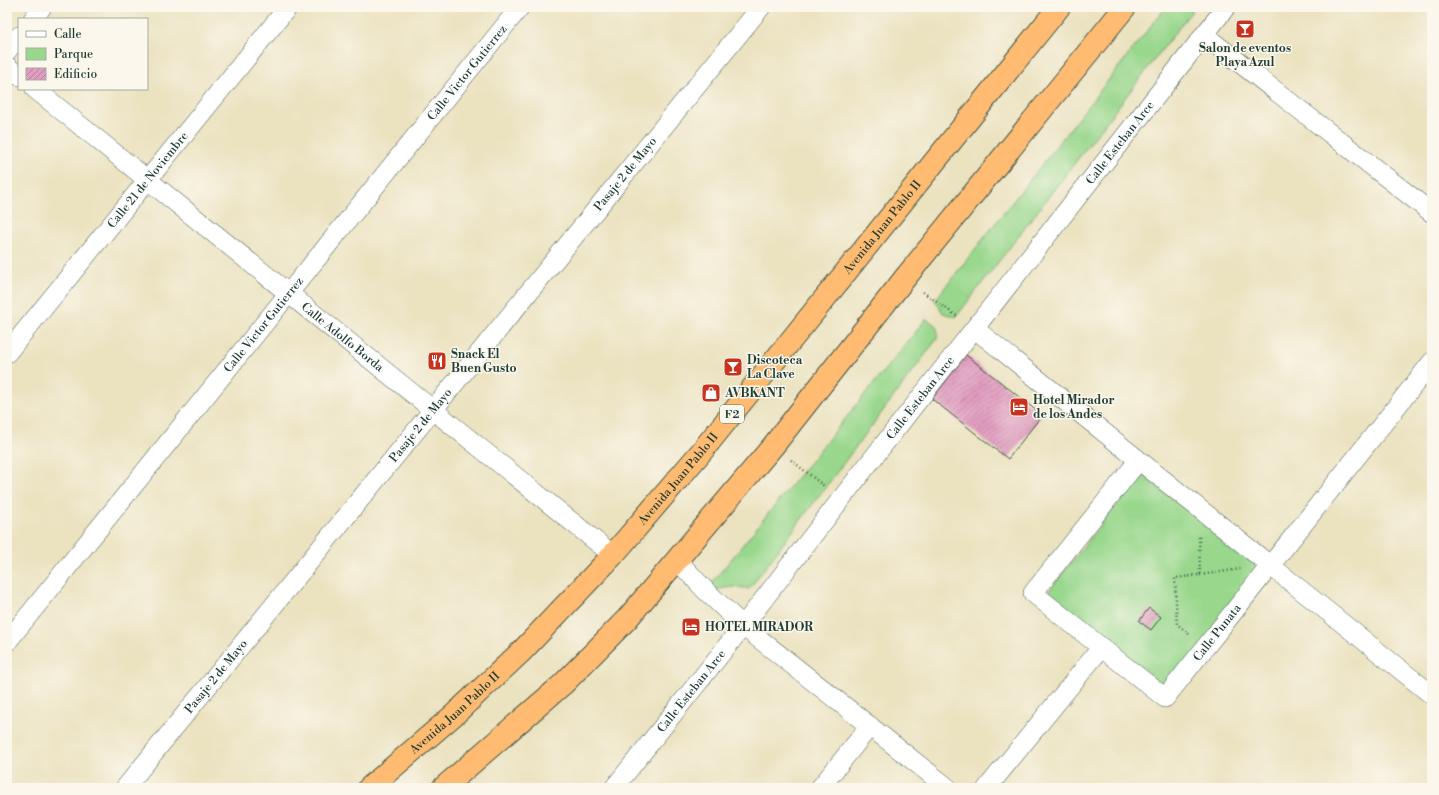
<svg xmlns="http://www.w3.org/2000/svg" width="1439" height="795" font-family="'Libre Bodoni',serif">
	<style>
		.green { fill: #98d78c; stroke: #5c8a60 }
		.building { fill: url(#building-hatch) }
		.lines { fill: none; stroke-linecap: round; stroke-linejoin: round }
		.street-casing { stroke: #3e5649; stroke-width: 20 }
		.highway-casing { stroke: #3e5649; stroke-width: 24 }
		.path { stroke: #3e5649; stroke-width: 2.5; stroke-dasharray: 1 3; stroke-linecap: butt }
		.street { stroke: #fff; stroke-width: 19 }
		.highway { stroke: #ffbb71; stroke-width: 22 }
		.labels { text-anchor: middle; stroke-width: 3; stroke-linejoin: round; paint-order: stroke }
		.shield { fill: #fbf7ec; stroke: #61756b; stroke-width: 1 }
		.shield-label { font-size: 11px; font-weight: bold; fill: #1f3d34 }
		.poi-label { font-size: 12px; font-weight: bold; fill: #1f3d34; stroke: #fbf7ec; text-anchor: start }
		.street-label { font-size: 12px; fill: #1f3d34; stroke: #fbf7ec }
	</style>
	<defs>
		<pattern id="building-hatch" width="6" height="6" patternUnits="userSpaceOnUse"><rect width="6" height="6" fill="#e19cbf"/><path d="M-1 1l2-2M0 6l6-6M5 7l2-2" fill="none" stroke="#b6809c"/></pattern>
	</defs>
	<rect width="100%" height="100%" fill="#fbf7ec"/>
	<filter id="ink" filterUnits="userSpaceOnUse"><feTurbulence type="fractalNoise" baseFrequency=".025" numOctaves="2"/><feDisplacementMap in="SourceGraphic" scale="8" xChannelSelector="R" yChannelSelector="G"/><feConvolveMatrix kernelMatrix="1 2 1 2 8 2 1 2 1" color-interpolation-filters="sRGB"/></filter>
	<filter id="wash" filterUnits="userSpaceOnUse"><feTurbulence type="fractalNoise" baseFrequency=".012" numOctaves="4" result="noise"/><feDisplacementMap in="SourceGraphic" scale="16" xChannelSelector="R" yChannelSelector="G"/><feGaussianBlur stdDeviation="0.9" result="paint"/><feColorMatrix in="noise" values="0 0 0 0 0 0 0 0 0 0 0 0 0 0 0 0 0 1.4 0 .05"/><feComposite in="paint" operator="in"/></filter>
	<g filter="url(#wash)">
		<rect width="100%" height="100%" fill="#ebe2c0"/>
		<!-- green -->
		<path class="green" d="M1166,7h29l-239,310 -13,-4 -8,-13z
			M926,319c10,6 13,7 11,20l-188,250c-12,-3 -21,-2 -33,1l-5,-6z
			M1141,474l121,95 -94,120 -121,-96z"/>
		<g id="blocks">
			<!-- building -->
			<path class="building" d="M966,355l76,60 -34,44 -76,-60z
				M1149,608l12,9 -10,13 -12,-9z"/>
		</g>
	</g>
	<g filter="url(#ink)">
		<use href="#blocks" fill-opacity="0" stroke="#3e5649" stroke-width="1"/>
		<g class="lines">
			<!-- street casing -->
			<g class="street-casing">
				<g id="street">
					<path d="M33,19l9,-12"/>
					<path d="M1204,35l228,178"/>
					<path d="M7,51l12,-15"/>
					<path d="M7,66l12,10"/>
					<path id="s1" d="M35,89l578,466"/>
					<path d="M975,329l457,366"/>
					<path id="s2" d="M7,353l281,-346"/>
					<path id="s3" d="M1138,461l-105,132 132,105 267,-336"/>
					<path d="M677,560l28,30 38,36 205,162"/>
					<path id="s4" d="M7,642l513,-635"/>
					<path id="s5" d="M125,788l636,-781"/>
					<path id="s6" d="M614,788l129,-162 98,-127 385,-492"/>
					<path d="M820,788l50,-62"/>
					<path d="M987,788l114,-140"/>
				</g>
			</g>
			<!-- highway casing -->
			<g class="highway-casing">
				<g id="highway">
					<path id="s7" d="M369,788l86,-74 67,-63 91,-96 89,-104 357,-444"/>
					<path d="M443,788l120,-104 64,-65 146,-173 132,-168 220,-271"/>
				</g>
			</g>
			<!-- path -->
			<path class="path" d="M923,292l35,25
				M791,460l33,26
				M1200,575l40,-6
				M1189,634l-12,-10 -2,-46 25,-3 -1,-40"/>
			<!-- street -->
			<use href="#street" class="street"/>
			<!-- highway -->
			<use href="#highway" class="highway"/>
		</g>
	</g>
	<!-- icons -->
	<defs>
		<g id="bar-square" transform="scale(1)"><rect x="-9" y="-9" width="18" height="18" rx="4" fill="#c8321e" stroke="#fbf7ec"/><path d="M-6-5H6L.8 .8V4.5H3.5V6h-7V4.5H-.8V.8Z" fill="#fff"/></g>
		<g id="restaurant-square" transform="scale(1)"><rect x="-9" y="-9" width="18" height="18" rx="4" fill="#c8321e" stroke="#fbf7ec"/><path d="M-5-6h1v4h1v-4h1v4h1v-4h1v5L-1.5 .5V6h-2V.5L-5-1ZM5-6V6H3V1.5H1.5Q1.5-4 5-6Z" fill="#fff"/></g>
		<g id="shop-square" transform="scale(1)"><rect x="-9" y="-9" width="18" height="18" rx="4" fill="#c8321e" stroke="#fbf7ec"/><path d="M-5-2.5h2.3a2.7 3.5 0 0 1 5.4 0H5L5.5 6h-11ZM-1.5-2.5h3a1.5 2.3 0 0 0-3 0Z" fill="#fff"/></g>
		<g id="hotel-square" transform="scale(1)"><rect x="-9" y="-9" width="18" height="18" rx="4" fill="#c8321e" stroke="#fbf7ec"/><path d="M-6-4.5h1.5V1H6V5H4.5V3h-9V5H-6ZM-4 0a1.8 1.8 0 1 1 3.6 0ZM.5 0V-2.5h3Q6-2.5 6 0Z" fill="#fff"/></g>
	</defs>
	<g fill-rule="evenodd">
		<use href="#bar-square" x="1245" y="29"/>
		<use href="#restaurant-square" x="437" y="361"/>
		<use href="#bar-square" x="733" y="367"/>
		<use href="#shop-square" x="711" y="393"/>
		<use href="#hotel-square" x="1019" y="407"/>
		<use href="#hotel-square" x="691" y="627"/>
	</g>
	<g class="labels">
		<!-- shield labels -->
		<rect class="shield" x="720" y="405" width="24" height="18" rx="3"/>
		<g class="shield-label">
			<text x="732" y="418">F2</text>
		</g>
		<!-- poi labels -->
		<g class="poi-label">
			<text x="1245" y="52" text-anchor="middle">Salon de eventos<tspan x="1245" dy="14">Playa Azul</tspan></text>
			<text x="451" y="358">Snack El<tspan x="451" dy="14">Buen Gusto</tspan></text>
			<text x="747" y="364">Discoteca<tspan x="747" dy="14">La Clave</tspan></text>
			<text x="725" y="397">AVBKANT</text>
			<text x="1033" y="404">Hotel Mirador<tspan x="1033" dy="14">de los Andes</tspan></text>
			<text x="705" y="631">HOTEL MIRADOR</text>
		</g>
		<!-- street labels -->
		<g class="street-label">
			<text dy="4" stroke="none"><textPath href="#s4" startOffset="732">Calle Victor Gutierrez</textPath></text>
			<text dy="4" stroke="none"><textPath href="#s6" startOffset="820">Calle Esteban Arce</textPath></text>
			<text dy="4" stroke="none"><textPath href="#s5" startOffset="792">Pasaje 2 de Mayo</textPath></text>
			<text dy="4" stroke="none"><textPath href="#s2" startOffset="223">Calle 21 de Noviembre</textPath></text>
			<text dy="4" stroke="none"><textPath href="#s7" startOffset="762">Avenida Juan Pablo II</textPath></text>
			<text dy="4" stroke="none"><textPath href="#s4" startOffset="408">Calle Victor Gutierrez</textPath></text>
			<text dy="4" stroke="none"><textPath href="#s1" startOffset="395">Calle Adolfo Borda</textPath></text>
			<text dy="4" stroke="none"><textPath href="#s6" startOffset="496">Calle Esteban Arce</textPath></text>
			<text dy="4" stroke="none"><textPath href="#s5" startOffset="468">Pasaje 2 de Mayo</textPath></text>
			<text dy="4" stroke="none"><textPath href="#s7" startOffset="438">Avenida Juan Pablo II</textPath></text>
			<text dy="4" stroke="none"><textPath href="#s3" startOffset="421">Calle Punata</textPath></text>
			<text dy="4" stroke="none"><textPath href="#s5" startOffset="144">Pasaje 2 de Mayo</textPath></text>
			<text dy="4" stroke="none"><textPath href="#s6" startOffset="124">Calle Esteban Arce</textPath></text>
			<text dy="4" stroke="none"><textPath href="#s7" startOffset="114">Avenida Juan Pablo II</textPath></text>
		</g>
	</g>
	<!-- margin -->
	<rect width="1439" height="795" fill="none" stroke="#fbf7ec" stroke-width="24"/>
	<!-- legend -->
	<rect x="18" y="18" width="130" height="72" fill="#fbf7ec" stroke="#a3ada2"/>
	<rect x="26" y="31" width="20" height="6" fill="#ffffff" stroke="#a3ada2"/>
	<text x="54" y="38" font-size="12" fill="#1f3d34">Calle</text>
	<rect x="26" y="48" width="20" height="12" fill="#98d78c" stroke="#a3ada2"/>
	<text x="54" y="58" font-size="12" fill="#1f3d34">Parque</text>
	<rect x="26" y="68" width="20" height="12" fill="url(#building-hatch)" stroke="#a3ada2"/>
	<text x="54" y="78" font-size="12" fill="#1f3d34">Edificio</text>
</svg>
